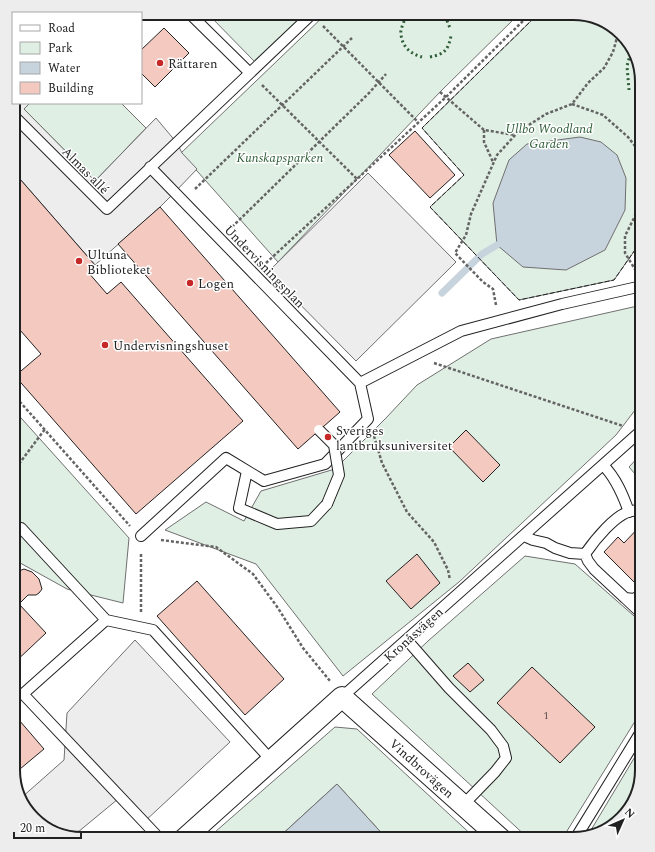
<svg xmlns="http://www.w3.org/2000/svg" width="655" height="852" font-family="Spectral,serif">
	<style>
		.green { fill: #e0efe3; stroke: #6f6f6f }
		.parking { fill: #ededed; stroke: #6f6f6f }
		.water { fill: #c7d3dd; stroke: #6f6f6f }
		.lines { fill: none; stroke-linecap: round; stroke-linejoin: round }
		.stream { stroke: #c7d3dd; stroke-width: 7 }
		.building { fill: #f3c9c0; stroke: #222 }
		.lane-casing { stroke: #222; stroke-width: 12 }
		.street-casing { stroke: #222; stroke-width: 22 }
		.path { stroke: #646464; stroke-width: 2.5; stroke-dasharray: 3 2; stroke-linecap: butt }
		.lane { stroke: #fff; stroke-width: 10 }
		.street { stroke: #fff; stroke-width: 20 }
		.lane-bridge-casing { stroke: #222; stroke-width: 12; stroke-linecap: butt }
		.lane-bridge { stroke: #fff; stroke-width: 10 }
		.hedge { stroke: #2f5e38; stroke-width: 3; stroke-dasharray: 2 3; stroke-linecap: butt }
		.fence { stroke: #222; stroke-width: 1; stroke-dasharray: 5 2; stroke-linecap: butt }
		.poi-dot { fill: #c62828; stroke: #fff; stroke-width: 1.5 }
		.labels { text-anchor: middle; stroke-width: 3; stroke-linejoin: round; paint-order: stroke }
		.number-label { font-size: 11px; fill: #564c4a }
		.poi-label { font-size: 13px; fill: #222; stroke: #fff; text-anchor: start }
		.park-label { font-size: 13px; font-style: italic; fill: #2f5e38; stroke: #fff }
		.street-label { font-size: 13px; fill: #222; stroke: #fff }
		.rim { fill: none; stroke: #222; stroke-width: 2 }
	</style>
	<rect width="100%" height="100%" fill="#fff"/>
	<!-- green -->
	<path class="green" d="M207,13h99l-50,50z
		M327,13h193l-80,79 -162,170 -97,-109z
		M539,13h39l30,9 23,22 11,38v158l-28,40 -95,20 -89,-93 34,-32 -42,-47z
		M30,103h91l25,25 -51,53 -71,-72z
		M642,305v96l-26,34 -157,147 -116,94 -87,-112 -91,-34 41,-28 38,19 17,-30 74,-22 50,-50 32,-34 74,-46z
		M13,409l116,129 -6,65 -56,-14 -54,-30z
		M642,453v29l-13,-15z
		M525,556l50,8 67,59v87l-80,129h-33l-157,-145 56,-53z
		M335,727l22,2 119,110h-89l-50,-55 -60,55h-70z
		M642,745v26l-9,34 -22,23 -23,7z"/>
	<!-- parking -->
	<path class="parking" d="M13,103h17l-6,6 71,72 61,-63 21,25 5,10 15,16 -22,23 -15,15 -65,58 -82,-94z
		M368,173l88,89 -100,99 -88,-89z
		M135,640l95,102 -86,80 -26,-23 -46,38 -25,-7 -23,-22 -3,-10 43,-38 3,-47z"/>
	<!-- water -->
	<path class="water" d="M580,137l21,5 16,13 9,23 -1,32 -20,40 -39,20 -43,-3 -26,-22 -4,-42 16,-43 18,-16z
		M337,784l50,55h-110z"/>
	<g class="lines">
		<!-- stream -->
		<path class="stream" d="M442,293l40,-39 15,-9"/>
	</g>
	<!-- building -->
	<path class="building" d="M164,28l25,25 -34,34 -14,-14v-23z
		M415,131l40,44 -25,23 -41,-43z
		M13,171l82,94 -7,7 19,22 14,-12 122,139 -107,93 -121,-138 26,-22 -21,-24 -7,6z
		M160,207l180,205 -42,37 -180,-205z
		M466,430l34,35 -17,17 -34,-35z
		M642,524v62l-2,2 -36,-36 14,-15 6,6z
		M417,554l23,29 -29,26 -25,-28z
		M24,569l8,3 7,7 3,10 -3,4 -3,2h-8l-9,9 27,29 -33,31v-79l3,-4 1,-6 2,-4z
		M197,581l87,98 -39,36 -88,-99z
		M468,663l16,17 -14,12 -17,-16z
		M532,667l63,60 -35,36 -63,-60z
		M13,713l31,36 -30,25 -1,-4z"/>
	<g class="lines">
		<!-- lane casing -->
		<g class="lane-casing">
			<path id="lane" d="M189,13l61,60
				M13,115l94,94 206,-196
				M150,167l210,216
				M360,383l101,-52 101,-27 80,-18
				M603,465c13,13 20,30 26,47
				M247,471l-8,37 38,16 34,-3 16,-17
				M13,535l8,-7 85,92 47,10 118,130
				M141,536l85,-78 38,23 61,-17 43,-45 -8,-36
				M524,536l9,4 13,3 9,5 15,5 15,1
				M642,594l-8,5 -9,-1 -31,-29 -6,-8 -3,-7c9,-13 31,-41 47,-43 3,-1 7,0 10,1
				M625,598l17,16
				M106,620l-83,74 137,145
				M407,640l42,48 42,42 12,16 3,12 -11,14 -32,33
				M342,697l300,-267
				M575,839l67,-109"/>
		</g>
		<!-- street casing -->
		<g class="street-casing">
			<path id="street" d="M184,839l158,-142 159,142"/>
		</g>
		<!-- path -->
		<path class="path" d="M323,26l95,96
			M262,85l95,94
			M440,92l44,38 31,5
			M572,104l31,11 25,22 14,18
			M484,130v12l9,20
			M195,189l157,-151
			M232,227l137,-134 17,-19
			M266,263l180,-166 85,-84
			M636,271l-11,-18v-17l17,-34
			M496,305l-3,-16 -10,-7 -28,-29 11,-18 5,-21 26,-59 21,-23 28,-18 26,-10 16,-21 16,-15 9,-16 5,-18 -1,-3
			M434,363l189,63
			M13,394l117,132
			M374,436l8,27 25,49 27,30 14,28 2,10
			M13,472l32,-43
			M161,540l55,7 37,27 25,34 25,40 27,33
			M141,612v-59"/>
		<!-- lane -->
		<use href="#lane" class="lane"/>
		<!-- street -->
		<use href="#street" class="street"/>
		<!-- lane-bridge casing -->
		<g class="lane-bridge-casing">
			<path id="lane-bridge" d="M319,430l15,15 5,30 -12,29"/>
		</g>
		<!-- lane-bridge -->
		<use href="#lane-bridge" class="lane-bridge"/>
		<!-- hedge -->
		<path class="hedge" d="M441,13l4,3 5,12
			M466,13l7,4
			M409,16l4,-3
			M484,19h8l6,-6
			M404,21c-1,4 -4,9 -3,13 1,13 10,20 21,23
			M430,57c15,-3 18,-7 21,-21
			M629,90l-2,-24 5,-18"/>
		<!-- fence -->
		<path class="fence" d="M539,13l-117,115 42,47 -34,32 89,93 95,-20 28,-40"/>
	</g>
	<!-- markers -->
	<g class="poi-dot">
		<circle cx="160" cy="63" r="4"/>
		<circle cx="79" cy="261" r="4"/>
		<circle cx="190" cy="283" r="4"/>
		<circle cx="105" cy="345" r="4"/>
		<circle cx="328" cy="437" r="4"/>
	</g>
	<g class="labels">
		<!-- number labels -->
		<g class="number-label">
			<text x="546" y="719">1</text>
		</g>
		<!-- poi labels -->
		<g class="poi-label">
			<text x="168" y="68">Rättaren</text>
			<text x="87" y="259">Ultuna<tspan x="87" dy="15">Biblioteket</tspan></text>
			<text x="198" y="288">Logen</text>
			<text x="113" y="350">Undervisningshuset</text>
			<text x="336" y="435">Sveriges<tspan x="336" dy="15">lantbruksuniversitet</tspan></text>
		</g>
		<!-- park labels -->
		<g class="park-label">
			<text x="549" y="133">Ullbo Woodland<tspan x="549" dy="15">Garden</tspan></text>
			<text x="280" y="162">Kunskapsparken</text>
		</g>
		<!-- street labels -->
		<g class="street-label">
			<text transform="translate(86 170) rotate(45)" y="5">Almas allé</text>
			<text transform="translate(265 266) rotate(46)" y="5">Undervisningsplan</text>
			<text transform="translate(413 634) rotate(-42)" y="5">Kronåsvägen</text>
			<text transform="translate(422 768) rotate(42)" y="5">Vindbrovägen</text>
		</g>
	</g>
	<!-- crop -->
	<path d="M0 0H655V852H0ZM82 20H573A62 62 0 0 1 635 82V770A62 62 0 0 1 573 832H82A62 62 0 0 1 20 770V82A62 62 0 0 1 82 20Z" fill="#ededed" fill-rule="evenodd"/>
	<path class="rim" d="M82 20H573A62 62 0 0 1 635 82V770A62 62 0 0 1 573 832H82A62 62 0 0 1 20 770V82A62 62 0 0 1 82 20Z"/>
	<!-- legend -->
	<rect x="12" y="12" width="130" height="92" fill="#ffffff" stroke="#a7a7a7"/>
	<rect x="20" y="25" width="20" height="6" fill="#ffffff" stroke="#a7a7a7"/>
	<text x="48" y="32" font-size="12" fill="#222222">Road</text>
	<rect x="20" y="42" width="20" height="12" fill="#e0efe3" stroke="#a7a7a7"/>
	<text x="48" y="52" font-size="12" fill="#222222">Park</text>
	<rect x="20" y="62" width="20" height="12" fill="#c7d3dd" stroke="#a7a7a7"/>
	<text x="48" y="72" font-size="12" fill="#222222">Water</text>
	<rect x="20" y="82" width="20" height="12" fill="#f3c9c0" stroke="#a7a7a7"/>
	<text x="48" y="92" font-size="12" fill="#222222">Building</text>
	<!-- north arrow -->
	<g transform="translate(623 820) rotate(45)" stroke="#ffffff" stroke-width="3" paint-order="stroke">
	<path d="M0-3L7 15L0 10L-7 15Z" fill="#222222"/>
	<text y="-6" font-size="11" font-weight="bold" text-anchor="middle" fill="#222222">N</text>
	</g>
	<!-- scale -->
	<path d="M14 832v6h67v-6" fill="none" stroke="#222222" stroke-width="2"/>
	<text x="20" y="832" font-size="12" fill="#222222" stroke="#ffffff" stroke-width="3" paint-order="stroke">20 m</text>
</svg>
